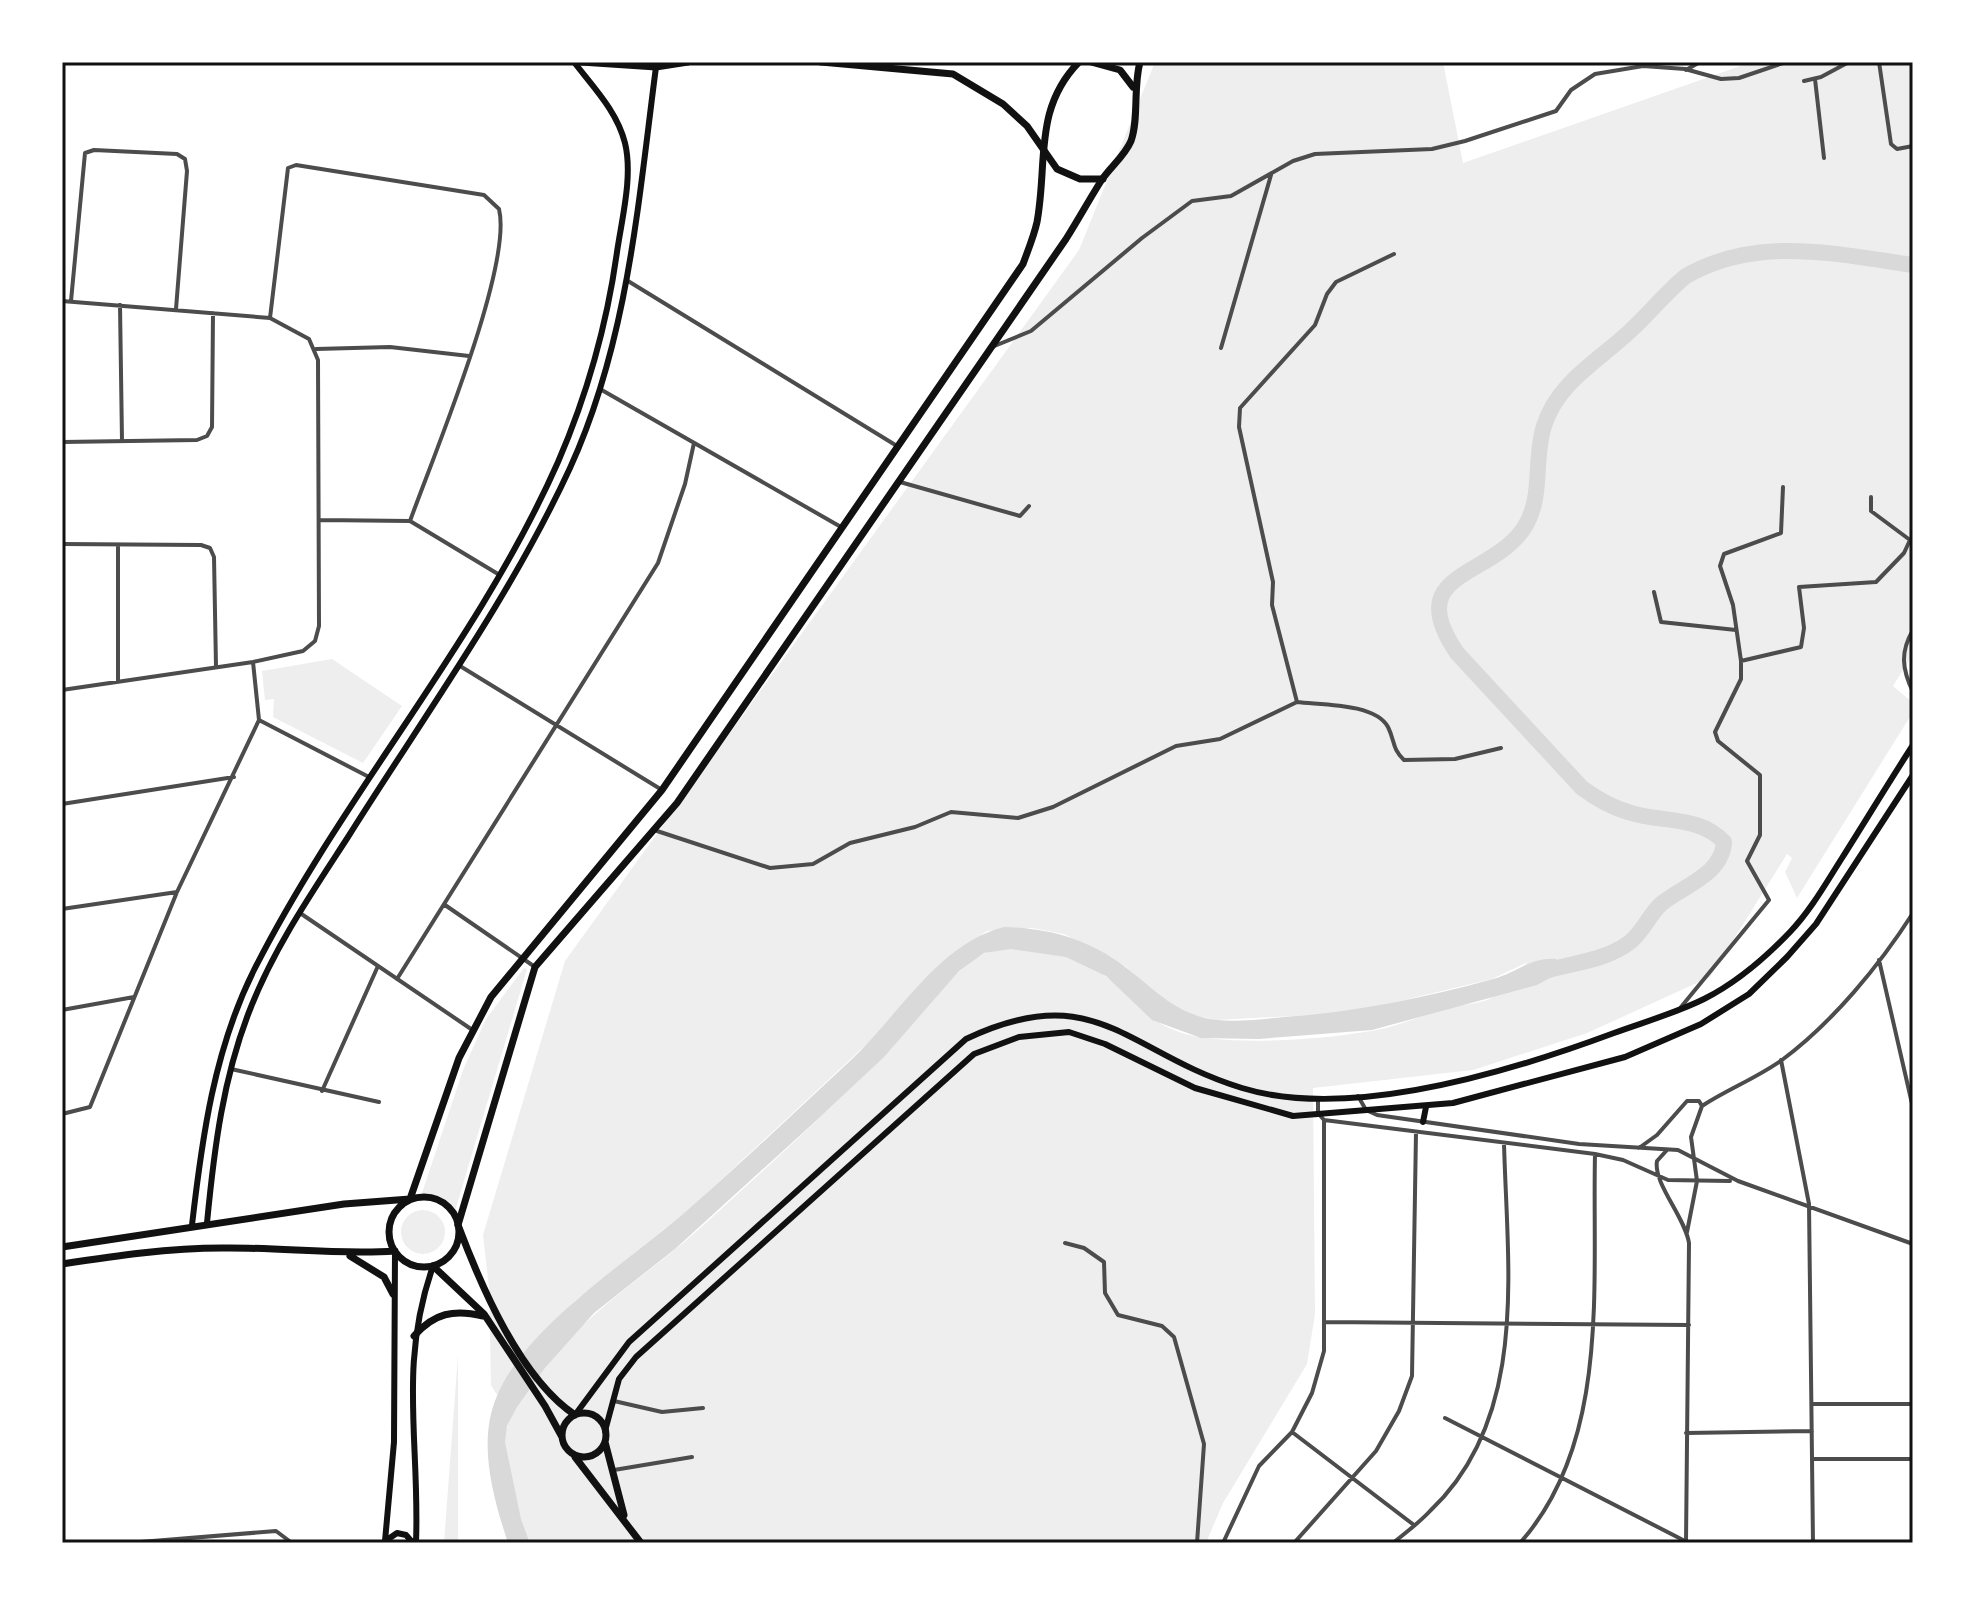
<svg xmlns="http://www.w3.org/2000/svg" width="1975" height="1605" font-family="Jost,sans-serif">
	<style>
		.green { fill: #eee }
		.water { fill: #d9d9d9 }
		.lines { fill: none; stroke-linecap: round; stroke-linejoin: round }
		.river { stroke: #d9d9d9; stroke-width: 16 }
		.minor { stroke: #4c4c4c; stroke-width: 4 }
		.secondary { stroke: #111; stroke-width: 6 }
		.primary { stroke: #111; stroke-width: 7 }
		.trunk { stroke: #111; stroke-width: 7 }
		.neatline { fill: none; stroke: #111; stroke-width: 3 }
	</style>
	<rect width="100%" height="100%" fill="#fff"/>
	<!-- green -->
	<path class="green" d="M1155,62h288l20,101 289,-101h161v592l-20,32 20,17v9l-116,186 -12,-26 7,-14 -5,-4 -77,123 -123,56 -114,37 -160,18 2,226 -8,50 -84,139 -17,40h-676c-12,-32 -36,-87 -21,-121 38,-85 122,-133 189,-192 60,-54 120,-110 178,-166 27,-26 81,-104 113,-112 39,-9 87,1 119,26 26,21 37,42 71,54 45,16 160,7 207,-4 23,-6 44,-16 67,-21 10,-3 24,-3 34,-7 14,-6 29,-27 41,-38l-36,17 -142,34 -133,7 -28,-6 -23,-12 -41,-36 -61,-32 -32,-6 -45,3 -35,23 -67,73 -193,180 -116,93 -34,34 -45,61 -6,-10 -2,-98 -6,-52 82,-274 514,-711z
		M332,659l70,47 -39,57 -90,-46 1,-18 -9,1 -3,-29z
		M524,968l3,1 -72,242 -10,-10 -23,-8 41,-123 23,-51z
		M401 1232a22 22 0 1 1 44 0a22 22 0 1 1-44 0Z
		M458,1355v188h-14z"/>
	<!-- water -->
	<path class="water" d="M1004,927c45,1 84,12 120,39 31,23 51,49 93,54 22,2 45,-1 67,-3 72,-5 140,-19 209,-38 23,-6 38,-22 63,-20l7,6 -6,9 -20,11 -165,45 -113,9 -58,-1 -49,-18 -46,-44 -40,-19 -55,-8 -27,4 -25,18 -75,86 -66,62 -143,130 -81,64 -50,56 -27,38 -10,19 -2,16 16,77 9,24h-22c-15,-46 -31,-101 -11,-147 29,-71 137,-138 194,-189 54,-47 107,-98 160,-147 47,-44 88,-117 153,-133z"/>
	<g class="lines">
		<!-- river -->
		<path class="river" d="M1542,972c28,-9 64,-11 88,-30 13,-10 19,-27 31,-38 23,-19 61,-29 63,-62 -25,-27 -64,-19 -96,-30 -17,-5 -31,-13 -46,-24l-125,-135c-56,-82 33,-74 67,-125 20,-31 9,-68 20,-102 13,-43 54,-65 85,-94 20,-18 36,-39 57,-56 72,-41 149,-22 227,-11"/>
		<!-- minor -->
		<path class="minor" d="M1879,62l12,82 6,5 16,-3
			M1686,70l14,-8
			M1815,79l9,79
			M1804,81l17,-4 28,-15
			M1394,254l-58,28 -9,12 -12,31 -75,83 -1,19 34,155 -1,23 25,97c24,3 78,1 91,25 7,14 4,22 16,33l51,-1 46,-11
			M628,281l269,165
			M62,301l208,17 39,21 9,21 1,266 -4,15 -12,10 -50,11 -191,28
			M71,301l14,-148 9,-3 83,4 8,5 2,12 -11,138
			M120,305l2,136
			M270,318l18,-150 8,-3 188,30 15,14c14,57 -66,248 -89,312
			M992,347l39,-16 111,-93 50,-37 39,-5 62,-35 22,-7 117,-5 33,-8 91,-30 15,-21 24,-16 48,-8 42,3 36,10 18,-1 47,-16
			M1221,348l50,-173
			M316,349l74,-2 79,9
			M600,389l241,138
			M62,442l135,-2 10,-4 5,-9 1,-114
			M900,482l120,34 9,-10
			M320,520l90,1 88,53
			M62,544l139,1 9,3 4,9 2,110
			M1654,592l7,30 75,8
			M1913,630c-13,22 -11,39 0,62
			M1741,661l-8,-56 -13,-39 4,-12 57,-21 2,-46
			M460,666l202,124
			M118,681v-136
			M259,720l110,57
			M62,804l172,-27
			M654,830l116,38 43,-4 37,-21 65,-16 36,-15 67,6 35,-11 123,-61 44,-7 77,-37
			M445,905l90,62
			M62,909l115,-17
			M300,913l171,116
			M1879,960l34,148
			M397,979l261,-416 27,-79 9,-41
			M1681,1007l88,-107 -22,-39 13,-26v-60l-42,-34 -3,-9 26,-53v-18l60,-14 3,-19 -5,-41 77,-5 28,-29 6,-13 -39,-29v-14
			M62,1010l72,-13
			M1781,1060l28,144 4,339
			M231,1069l148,33
			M322,1091l56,-125
			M1358,1096l8,14 11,5 202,29 99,6 60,31 175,63
			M1318,1098v15l6,7 271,34 28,6 45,20 62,1
			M62,1114l28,-7 87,-215 82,-172 -6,-58
			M1639,1148l18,-13 30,-34h12l3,5
			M1667,1150l-10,11c-4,22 28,56 32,82l-3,300
			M1687,1232l10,-51 -6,-44 11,-31c26,-17 55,-28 80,-46 51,-38 97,-94 131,-147
			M1065,1243l19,5 20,14 1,31 13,22 44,11 12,11 30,107 -7,99
			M1325,1322l364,3
			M614,1401l48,11 41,-4
			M1812,1404h101
			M1445,1418l240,123
			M1292,1432l122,93
			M1686,1433l126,-2
			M1813,1459h100
			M614,1470l78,-13
			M128,1543l148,-12 16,12
			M1223,1543l36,-77 33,-34 20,-39 12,-42v-231
			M1294,1543l82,-92 23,-40 13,-35 4,-244
			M1393,1543c12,-10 26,-20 37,-32 100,-94 77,-245 74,-368
			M1520,1543c91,-102 72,-260 75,-389"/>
		<!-- secondary -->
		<path class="secondary" d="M1423,1122l3,-15
			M207,1223c7,-73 16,-147 44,-216 24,-61 62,-116 97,-170 76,-121 162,-239 222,-369 58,-127 68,-264 86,-401
			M192,1225c10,-87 22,-175 62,-255 89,-176 224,-327 304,-508 29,-67 49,-138 59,-210 5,-34 16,-76 8,-109 -8,-32 -32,-56 -51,-81
			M575,1415l54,-73 337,-303c130,-62 161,14 276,49 108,33 270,-17 372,-55 30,-11 62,-20 90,-34 32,-16 62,-42 86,-67 21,-22 36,-49 52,-74 24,-38 47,-76 71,-113
			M605,1431l14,-52 17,-22 338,-303 45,-17 50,-5 36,12 90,44 98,28 160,-13 172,-46 76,-33 48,-30 38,-37 29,-33 97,-149
			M385,1541l9,-99 1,-191
			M384,1542l13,-9 9,2 7,8
			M416,1543c4,-101 -18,-177 17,-277"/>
		<!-- primary -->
		<path class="primary" d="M581,62l75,5 32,-5
			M821,62l132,12 50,30 24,22 30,43 23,10h23
			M1091,62l29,8 13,17
			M458,1225c23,61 62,153 117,190
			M433,1266l51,48 61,92 17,31
			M414,1336c20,-23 40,-27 69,-20
			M562 1435a22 22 0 1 1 44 0a22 22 0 1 1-44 0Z
			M605,1442l19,73
			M575,1457l66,86"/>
		<!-- trunk -->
		<path class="trunk" d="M389 1232a35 35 0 1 1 70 0a35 35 0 1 1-70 0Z
			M458,1225l77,-258 142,-164 389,-564c12,-19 23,-39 35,-58 9,-14 23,-24 30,-40 8,-22 2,-53 9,-79
			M62,1247l282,-43 66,-5 49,-141 32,-61 171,-207 361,-526c5,-14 11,-28 14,-42 11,-59 -4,-113 42,-160
			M350,1256l34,21 9,17
			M62,1264c53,-8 106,-16 160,-16 58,-1 114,7 173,3"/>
	</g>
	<!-- border -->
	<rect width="1975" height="1605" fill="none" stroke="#ffffff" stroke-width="128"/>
	<rect x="64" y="64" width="1847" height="1477" class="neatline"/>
</svg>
